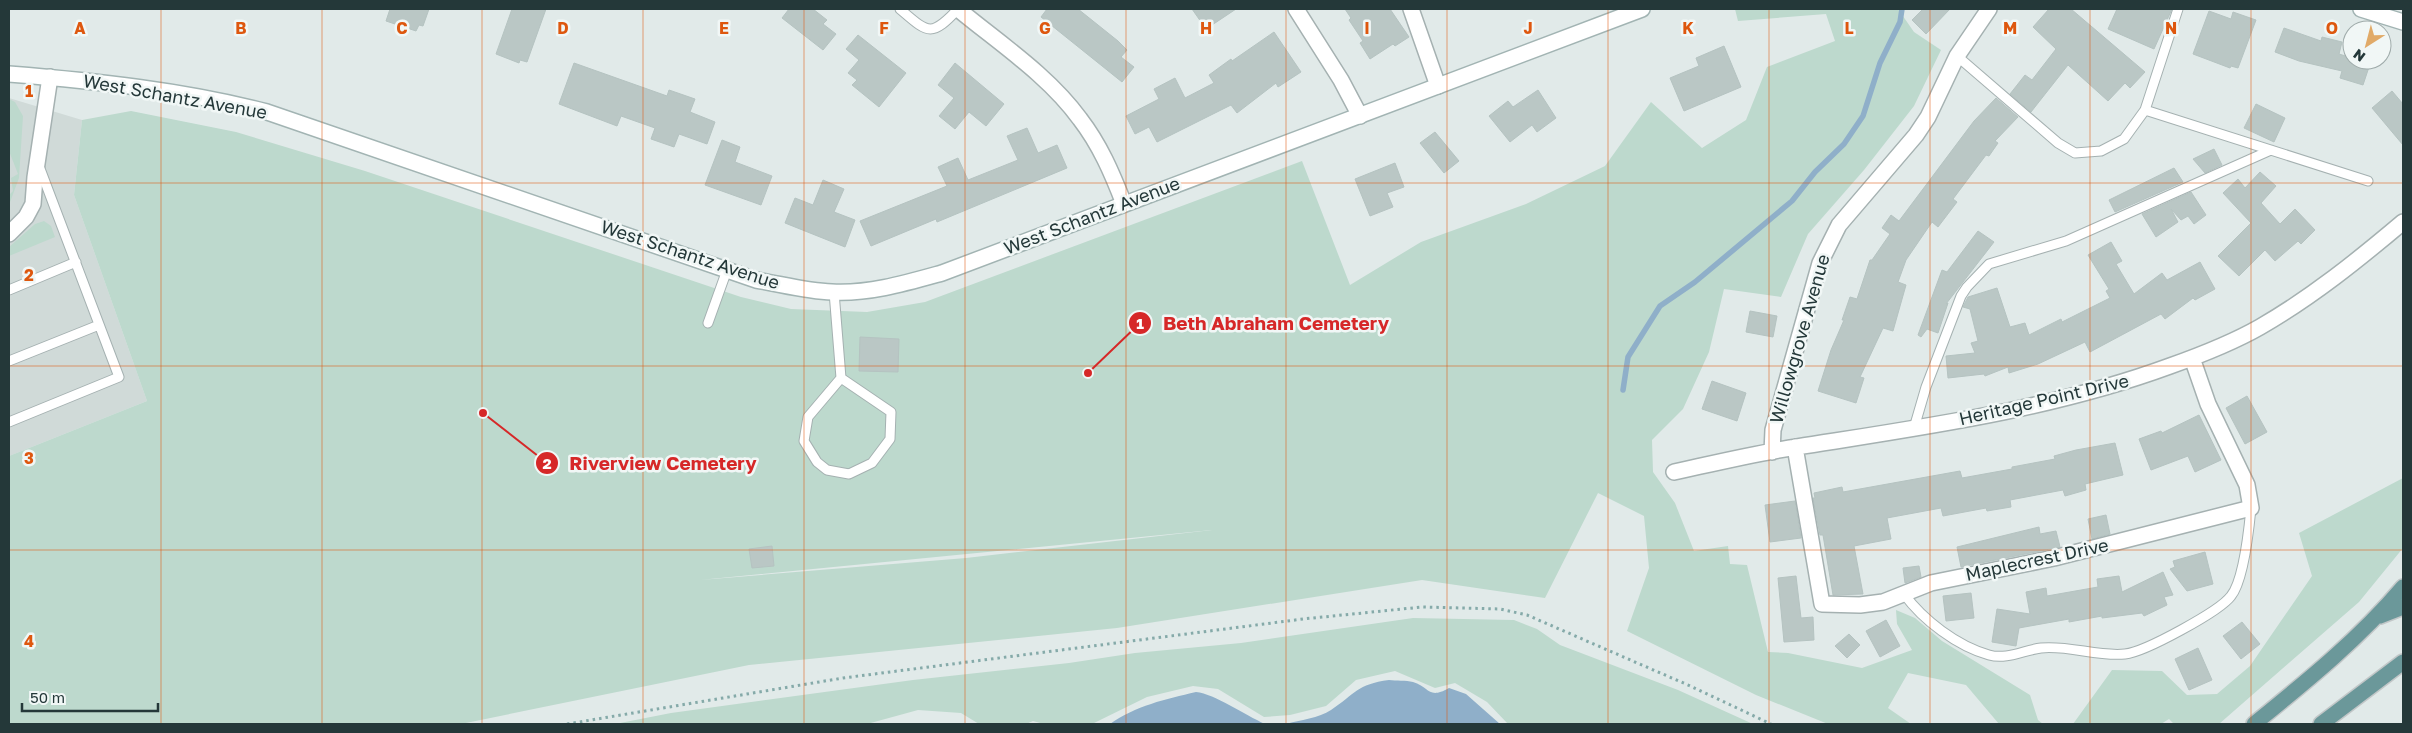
<svg xmlns="http://www.w3.org/2000/svg" width="2412" height="733" font-family="'Golos Text',sans-serif">
	<style>
		.built { fill: #d0dad8 }
		.green { fill: #bdd9cd; fill-rule: evenodd }
		.water { fill: #8fafc9 }
		.lines { fill: none; stroke-linecap: round; stroke-linejoin: round }
		.stream { stroke: #8fafc9; stroke-width: 5.5 }
		.building { fill: #bac7c5; stroke: #b5c3c1 }
		.service-casing { stroke: #a5b1b1; stroke-width: 11 }
		.minor-casing { stroke: #a5b1b1; stroke-width: 18 }
		.secondary-casing { stroke: #a2b4b3; stroke-width: 18 }
		.primary-casing { stroke: #c2c7c8; stroke-width: 18 }
		.path { stroke: #85aaa9; stroke-width: 3; stroke-dasharray: 2.5 4; stroke-linecap: butt }
		.service { stroke: #fff; stroke-width: 9 }
		.minor { stroke: #fff; stroke-width: 15 }
		.secondary { stroke: #fff; stroke-width: 15 }
		.primary { stroke: #6b989a; stroke-width: 15 }
		.grid { fill: none; stroke: #de570e; stroke-width: 1; stroke-opacity: 0.55 }
		.labels { text-anchor: middle; stroke-width: 5; stroke-linejoin: round; paint-order: stroke }
		.street-label { font-size: 18px; fill: #243839; stroke: #f1f7f6 }
		.grid-label { font-size: 16px; text-anchor: middle; font-weight: bold; fill: #de570e; stroke: #f1f7f6; stroke-width: 5; stroke-linejoin: round; paint-order: stroke }
		.leader { fill: none; stroke: #d62828; stroke-width: 2 }
		.callout-dot { fill: #d62828; stroke: #f1f7f6; stroke-width: 2 }
		.mark-label { font-size: 15px; text-anchor: middle; font-weight: bold; fill: #fff }
		.callout-label { font-size: 19px; text-anchor: middle; font-weight: bold; fill: #d62828; stroke: #f1f7f6; stroke-width: 5; stroke-linejoin: round; paint-order: stroke }
	</style>
	<rect width="100%" height="100%" fill="#e1eae9"/>
	<!-- built -->
	<path class="built" d="M9,98l73,22 -8,75 73,206 -138,55z"/>
	<!-- green -->
	<path class="green" d="M1735,9h163l16,23 27,18 -27,56 -50,64 -56,64 -27,63 -57,-8 -15,63 -26,57 -31,31 1,32 22,31 19,48 34,-5 2,18 17,1 21,87 20,1 74,15 50,-18 -15,-26 -1,-14 19,8 27,23 88,54 8,25 5,4h-44l-33,-39 -58,-12 -20,35 23,16h-83l-72,-29 -129,-64 22,-63 -5,-52 -46,-23 -53,105 -123,-18 -305,48 -368,37 -288,59h-452v-268l138,-55 -73,-206 8,-75 49,-9 105,21 129,39 376,126 50,12 76,3 58,-10 377,-141 48,124 71,-43 105,-38 79,-38 46,-64 51,46 44,-28 21,-53 68,-26 -9,-27 -88,7zM1212,530l-246,28 -266,22z
		M9,99l6,3 8,14 -4,62 -10,27v-10l4,-4 -2,-13 7,-4 -9,-23z
		M44,221l7,5 4,11 -46,19v-9l26,-23z
		M2403,478v70l-44,54 -140,122h-45l-5,-5 -8,5h-88l39,-54 50,1 25,24 30,-1 33,-28 62,-90 -13,-43z
		M1413,618l101,2 23,9 23,16 118,45 75,34h-245l-21,-22 -32,-19 -20,5 -40,-17 -39,9 -30,26 -36,9 -26,2 -46,-28 -25,-3 -46,11 -55,27h-48l-11,-3 -7,3h-47l-18,-11 -43,-3 -51,14h-252l56,-11 242,-33 156,-17 66,-10 106,-10z"/>
	<!-- water -->
	<path class="water" d="M1389,680c7,1 17,0 24,2 17,5 15,18 36,6l17,6 34,30h-214c14,-4 33,-6 45,-14 24,-16 26,-26 58,-30z
		M1196,692c19,2 49,23 69,32h-155c25,-18 56,-25 86,-32z"/>
	<g class="lines">
		<!-- stream -->
		<path class="stream" d="M1623,390l5,-33 32,-51 35,-24 97,-81 23,-29 29,-28 19,-28 17,-53 20,-41 2,-13"/>
	</g>
	<!-- building -->
	<path class="building" d="M390,9h39l-6,17 -4,-1 -3,6 -30,-10z
		M512,9h34l-19,53 -7,-2 -1,3 -23,-9z
		M789,9h24l14,11 -4,4 13,10 -13,16 -41,-32z
		M1047,9h31l40,32 9,9 -6,7 13,10 -12,15 -81,-65z
		M1192,9h44l-30,20z
		M1345,9h45l19,28 -14,9 -2,-2 -23,15 -10,-16 3,-2 -14,-21 2,-2z
		M1923,9h27l-24,25 -14,-14z
		M2049,9h22l74,63 -15,16 -5,-5 -17,18 -40,-36 -37,47 -21,-18 15,-19 7,5 24,-31 -23,-22z
		M2117,9h55l-18,40 -46,-20z
		M2209,11l22,8 2,-7 23,8 -18,48 -7,-2 -1,2 -37,-14z
		M2284,28l37,13 1,-4 20,5 -3,12 13,4v2l18,4 -7,21 -23,-7 2,-7 -43,-10 -24,-9z
		M1274,32l27,40 -23,15 -2,-4 -39,30 -6,-8 -74,37 -8,-15 -14,7 -9,-18 33,-17 -5,-10 21,-11 10,20 29,-15 -5,-8 22,-16 1,2z
		M858,35l48,38 -27,34 -27,-22 5,-5 -9,-7 11,-13 -13,-11z
		M1724,46l17,41 -57,24 -14,-33 29,-12 -3,-8z
		M574,63l93,33 2,-6 26,9 -5,13 25,10 -8,22 -28,-10 -5,13 -23,-8 4,-11 -34,-12 -4,10 -58,-22z
		M955,63l49,41 -18,22 -17,-14 -14,17 -16,-13 15,-18 -16,-13z
		M1538,90l18,28 -19,14 -5,-7 -22,17 -21,-26 19,-15 5,6z
		M2392,91l11,13v41l-31,-37z
		M1996,98l22,19 -23,24 3,2 -9,13 -3,-1 -33,44 4,3 -19,25 -6,-5 -26,38 -8,22 8,3 -13,46 -10,-3 -23,49 4,1 -8,25 -38,-12 13,-41 13,-30h-2l8,-23 7,2 13,-39h2l18,-26 -8,-6 9,-13 8,6 75,-100z
		M2256,104l29,14 -11,24 -30,-14z
		M1027,128l11,25 19,-8 10,23 -130,54 -1,-3 -65,27 -11,-25 87,-35 -9,-19 20,-9 10,22 50,-20 -11,-24z
		M1435,132l24,29 -15,12 -24,-30z
		M722,140l18,7 -5,15 37,14 -11,29 -56,-20z
		M2214,149l8,16 -17,8 -12,-14z
		M1395,163l9,24 -17,6 6,14 -23,9 -15,-37z
		M2174,168l9,14 -68,30 -6,-12z
		M2260,172l16,14 -15,17 19,21 15,-15 20,21 -14,14 -3,-3 -23,20 -10,-11 -26,26 -21,-20 33,-33 -28,-30 15,-14 7,9z
		M823,180l21,9 -10,23 21,8 -10,27 -60,-24 10,-25 18,7z
		M2191,192l15,23 -12,9 -6,-8 -7,4 -10,-11 7,13 -22,15 -14,-23z
		M1978,231l16,11 -48,62 2,-1 -10,30 -11,-4 -6,8 -3,-2 24,-65 5,2z
		M2111,242l11,19 -6,3 18,30 28,-21 5,7 33,-18 15,27 -20,11 -2,-2 -28,21 -4,-5 -71,38 -5,-10 -47,22 -29,9 -1,-6 -23,9 -1,-2 -36,4 -2,-22 29,-3 -4,-10 7,-2 -8,-32 -7,-2 5,-10 29,-9 13,39 15,-4 4,12 32,-16 1,3 48,-24 -4,-7 3,-2 -21,-34z
		M1750,311l27,5 -4,21 -27,-5z
		M860,337l39,2 -1,33 -39,-1z
		M1712,381l34,12 -9,28 -35,-12z
		M2247,396l20,36 -22,12 -19,-36z
		M2199,415l22,45 -26,12 -7,-16 -37,14 -12,-31 22,-8 1,2z
		M2115,443l8,32 -38,9 1,6 -21,6 -2,-6 -53,10 1,7 -24,4 -1,-3 -43,8 -2,-8 -54,10 4,21 -37,7 9,48 -30,1 -10,-60h-3l-7,-37h2l-1,-5 28,-6 1,5 117,-21 2,7 50,-9v-2l43,-8 -1,-3 22,-6z
		M1795,501l6,37 -31,4 -5,-37z
		M2106,515l4,19 -18,5 -4,-20z
		M2039,527l1,7 16,-3 4,16 -99,20 -4,-20z
		M772,546l2,20 -22,2 -3,-19z
		M2205,552l8,32 -26,7 -17,-22 5,-2 -2,-6z
		M1919,566l2,11 -16,6 -2,-15z
		M2163,572l10,23 -9,2 3,8 -23,11 -2,-3 -40,5v-2l-33,6v-3l-50,9 -3,18 -24,-4 5,-33 33,5 -4,-22 20,-4 1,8 51,-9 -1,-8 22,-3 3,16z
		M1796,576l5,42 12,-1 1,23 -30,2 -6,-64z
		M1971,593l3,25 -28,3 -3,-25z
		M1886,620l14,26 -20,11 -14,-26z
		M2242,622l18,22 -19,15 -18,-23z
		M1849,634l11,11 -13,13 -12,-12z
		M2198,648l14,32 -23,10 -14,-31z"/>
	<g class="lines">
		<!-- service casing -->
		<g class="service-casing">
			<path id="service" d="M900,9c28,24 31,29 58,0
				M1957,56l101,87 17,10 26,-2 23,-12 21,-29 33,-101
				M2145,110l223,71
				M9,290l67,-28
				M834,292l7,86 -33,39 -4,24 13,21 10,8 22,4 23,-11 18,-24 1,-27 -50,-34
				M708,323l19,-53
				M9,361l90,-36
				M9,422l110,-45 -80,-211
				M1914,428l12,-41 35,-91 6,-9 22,-23 77,-23 205,-91
				M1904,594c19,26 53,52 85,61 18,5 35,-5 52,-7 28,-3 57,9 84,6 20,-2 95,-43 106,-58 13,-16 18,-67 20,-88"/>
		</g>
		<!-- minor casing -->
		<g class="minor-casing">
			<path id="minor" d="M958,9c41,34 90,66 122,110 20,26 32,54 44,85
				M1296,9l45,71 19,36
				M1411,9l27,77
				M9,234l17,-17 7,-13 2,-27 15,-100
				M1795,447l27,157 38,1 23,-3 48,-19 123,-25 197,-50 -4,-23 -39,-81 -16,-46
				M1772,452l1,-22 47,-167 19,-38 77,-90 12,-18 29,-61 32,-47
				M1674,472c41,-9 82,-19 123,-25 126,-20 253,-37 373,-81 31,-11 62,-23 90,-39 52,-30 98,-67 143,-105"/>
		</g>
		<!-- secondary casing -->
		<g class="secondary-casing">
			<path id="secondary" d="M2361,9l42,13
				M9,74c86,7 174,16 258,38l489,168c25,4 50,11 76,12 37,2 74,-9 110,-19l700,-264"/>
		</g>
		<!-- primary casing -->
		<g class="primary-casing">
			<path id="primary" d="M2380,616l23,-9
				M2254,724c53,-43 105,-85 149,-137
				M2321,724l82,-62"/>
		</g>
		<!-- path -->
		<path class="path" d="M567,724l276,-46 460,-59 119,-12 78,2 27,6 161,70 83,39"/>
		<!-- service -->
		<use href="#service" class="service"/>
		<!-- minor -->
		<use href="#minor" class="minor"/>
		<!-- secondary -->
		<use href="#secondary" class="secondary"/>
		<!-- primary -->
		<use href="#primary" class="primary"/>
	</g>
	<!-- grid -->
	<path class="grid" d="M161,9v715M322,9v715M482,9v715M643,9v715M804,9v715M965,9v715M1126,9v715M1286,9v715M1447,9v715M1608,9v715M1769,9v715M1930,9v715M2090,9v715M2251,9v715M9,183h2394M9,366h2394M9,550h2394"/>
	<g class="labels">
		<!-- street labels -->
		<g class="street-label">
			<text transform="translate(175 97) rotate(10)" y="6">West Schantz Avenue</text>
			<text transform="translate(1092 216) rotate(-21)" y="6">West Schantz Avenue</text>
			<text transform="translate(690 255) rotate(18)" y="6">West Schantz Avenue</text>
			<text transform="translate(1800 339) rotate(-74)" y="6">Willowgrove Avenue</text>
			<text transform="translate(2044 400) rotate(-13)" y="6">Heritage Point Drive</text>
			<text transform="translate(2037 560) rotate(-12)" y="6">Maplecrest Drive</text>
		</g>
	</g>
	<g class="grid-label">
		<text x="80" y="34">A</text>
		<text x="241" y="34">B</text>
		<text x="402" y="34">C</text>
		<text x="563" y="34">D</text>
		<text x="724" y="34">E</text>
		<text x="884" y="34">F</text>
		<text x="1045" y="34">G</text>
		<text x="1206" y="34">H</text>
		<text x="1367" y="34">I</text>
		<text x="1528" y="34">J</text>
		<text x="1688" y="34">K</text>
		<text x="1849" y="34">L</text>
		<text x="2010" y="34">M</text>
		<text x="2171" y="34">N</text>
		<text x="2332" y="34">O</text>
		<text x="29" y="97">1</text>
		<text x="29" y="281">2</text>
		<text x="29" y="464">3</text>
		<text x="29" y="647">4</text>
	</g>
	<!-- callouts -->
	<path class="leader" d="M1088 373L1140 323M483 413L547 463"/>
	<g class="callout-dot">
		<circle cx="1088" cy="373" r="5"/>
		<circle cx="483" cy="413" r="5"/>
		<circle cx="1140" cy="323" r="12"/>
		<circle cx="547" cy="463" r="12"/>
	</g>
	<g class="mark-label">
		<text x="1140" y="329">1</text>
		<text x="547" y="469">2</text>
	</g>
	<g class="callout-label">
		<text x="1276" y="330">Beth Abraham Cemetery</text>
		<text x="663" y="470">Riverview Cemetery</text>
	</g>
	<!-- border -->
	<rect width="2412" height="733" fill="none" stroke="#243839" stroke-width="20"/>
	<!-- north arrow -->
	<g transform="translate(2367 45) rotate(216)"><circle r="24" fill="#f1f7f6" stroke="#9fabaa"/>
	<path d="M0-4L9 19L0 12L-9 19Z" fill="#e1aa68"/>
	<text y="-8" font-size="14" font-weight="bold" text-anchor="middle" fill="#243839">N</text>
	</g>
	<!-- scale -->
	<path d="M22 703v8h136v-8" fill="none" stroke="#243839" stroke-width="2.5"/>
	<text x="30" y="703" font-size="15" fill="#243839" stroke="#f1f7f6" stroke-width="4" paint-order="stroke">50 m</text>
</svg>
